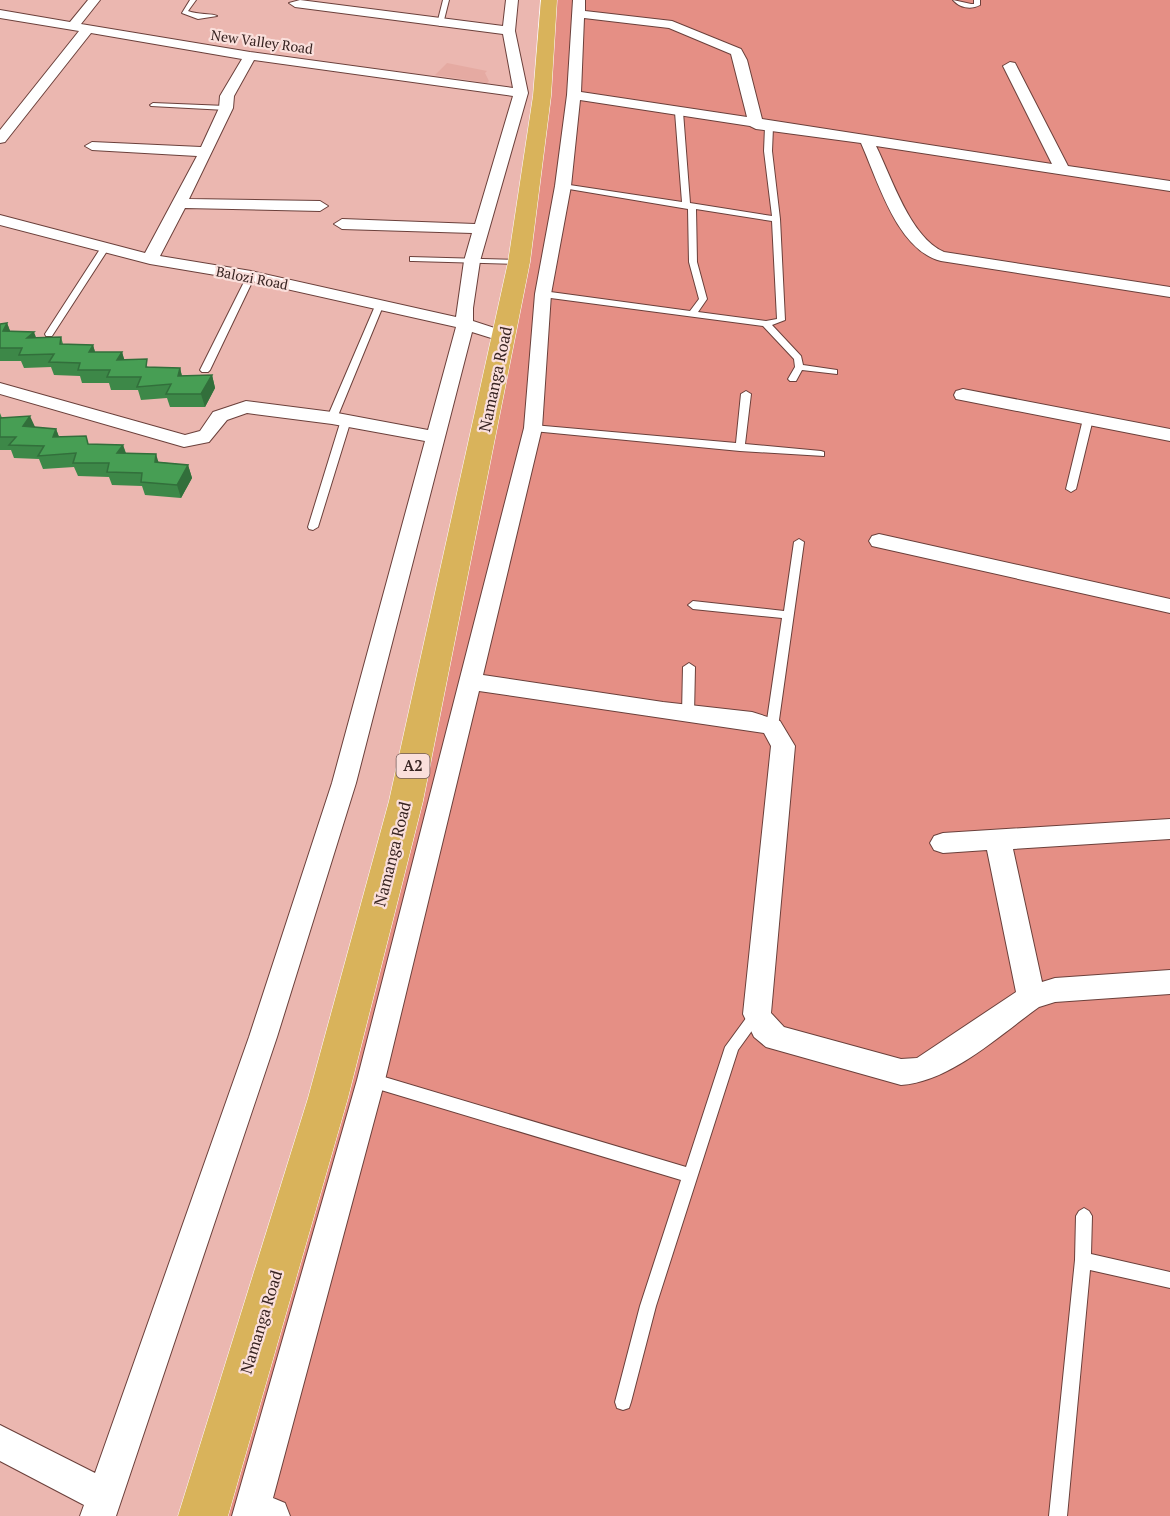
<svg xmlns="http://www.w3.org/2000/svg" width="1170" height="1516" font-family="'PT Serif',serif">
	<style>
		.built { fill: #e5aaa2 }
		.green { fill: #e58f85 }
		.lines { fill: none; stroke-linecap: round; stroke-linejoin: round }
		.lane-casing { stroke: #6b403b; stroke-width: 2 }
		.street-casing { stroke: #6b403b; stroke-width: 2 }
		.highway-casing { stroke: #fff; stroke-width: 1 }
		.lane { fill: #fff; fill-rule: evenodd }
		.street { fill: #fff; fill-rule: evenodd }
		.highway { fill: #d9b35b; fill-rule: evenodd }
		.wall { fill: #3d8848 }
		.shaded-wall { fill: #326f3b }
		.building { fill: #479e54; stroke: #326f3b; stroke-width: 1.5 }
		.labels { text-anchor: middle; stroke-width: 4.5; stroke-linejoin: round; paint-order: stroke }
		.far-street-label { font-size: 14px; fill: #372321; stroke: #fadfdb }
		.shield { fill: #fadfdb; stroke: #725b59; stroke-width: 1.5 }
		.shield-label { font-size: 15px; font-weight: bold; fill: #372321 }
		.street-label { font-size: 16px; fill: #372321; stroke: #fadfdb }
	</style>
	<rect width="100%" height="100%" fill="#ebb7b0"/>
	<!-- built -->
	<path class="built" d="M447,63l40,8 -2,2 4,8 -2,2 -52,-8z"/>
	<!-- green -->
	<path class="green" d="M551,0h619v1516h-967l125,-418 176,-761z"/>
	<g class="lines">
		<!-- lane casing -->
		<g class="lane-casing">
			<path id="lane" d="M190,0h6l-8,11c10,4 23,2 29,5l-19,3 -16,-6z
				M443,0h6l-6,24 -3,2 -3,-2z
				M953,0l18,4h3v-4h6v5c-9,5 -20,3 -27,-5z
				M153,103l73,3 3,2 -3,2 -75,-4 -1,-1z
				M679,110l4,2 7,91 82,13 -8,-65 1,-24 4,-2 4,2 -1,24 8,68 5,101 -13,5 29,31 2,9 34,5v4l-35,-4 -6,11h-6l-2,-2 7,-12 -1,-8 -31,-33 -220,-29 -4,-3 4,-3 147,20 9,-12 -10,-37 -1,-53 -125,-21 -4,-2 4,-2 119,18 -7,-90zM696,209l76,12 5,98 -11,2 -68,-9 9,-13 -10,-37z
				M102,246l7,2 -57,88h-6l-1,-2z
				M410,257l109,3 4,2 -4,2 -106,-3h-3z
				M248,274l7,2 -45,94 -2,2h-6l-2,-2z
				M379,303l4,3 -46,112 -5,3 -3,-1 -2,-2 48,-112z
				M746,391l5,3 -6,50 76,7 3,1v4l-84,-5 -207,-20 -5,-3 5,-3 203,18 5,-49z
				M1088,416l5,3 -17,70 -5,3 -5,-3 17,-70z
				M346,417l5,3 -33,107 -5,3 -4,-1 -1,-2 33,-107z
				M799,539l5,3 -26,185 -6,4 -6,-4 16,-109 -89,-9 -5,-4 5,-4 91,10 10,-69z
				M689,663l6,4 -1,47 -6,4 -6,-4 1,-47z
				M757,1008l5,2 2,4 -26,36 -82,256 -25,96 -2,6 -6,2 -6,-2 -2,-6 25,-96 41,-126 -310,-93 -5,-2 -2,-5 2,-5 5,-2 315,94 39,-120 27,-37z
				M1084,1208l5,3 3,5 -1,38 79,18v16l-80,-18 -23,246h-18l26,-256 1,-44 3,-5z"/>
		</g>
		<!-- street casing -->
		<g class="street-casing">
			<path id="street" d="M88,0h12l-19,24 169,28 263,36 -10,-54 -208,-27 -6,-4 11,-3 203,26 3,-26h12l-3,31 13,62 -48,168 -7,47v13l37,12 3,4 -9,5 -32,-10 -116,451 -79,254 -161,479h-36l4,-11 -84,-44v-36l95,48 154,-436 83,-254 93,-342 -93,-17 -85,-11 -20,7 -18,22 -25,5 -184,-53v-11l185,52 15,-4 13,-19 33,-11 86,11 96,18 28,-103 -205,-46 -101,-17 -150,-39v-10l145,38 52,-97 -105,-6 -7,-4 7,-4 109,5 18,-39 1,-12 22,-37 -151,-26 -86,109 -5,1v-13l79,-99 -79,-13v-8l70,12zM254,60l259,36 -38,128 -133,-5 -8,5 8,5 130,4 -8,28 -8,56 -205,-46 -91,-15 25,-48 135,3 8,-5 -8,-5 -131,-2 44,-91 1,-12z
				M573,0h12v11l87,10 69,28 6,11 15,59 290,45 -49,-98 7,-4 5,1 53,103 102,15v10l-294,-45c16,32 34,91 68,106l226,35v10l-229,-36c-44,-11 -63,-80 -80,-118l-105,-14 -6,-3 -170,-26 -9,86 -20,108 -9,134 -59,247 180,27 89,10 28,9 15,25 -24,267 13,14 117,32 16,-1 99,-66 -29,-142 -44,3 -9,-3 -4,-7 4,-7 9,-3 227,-14v20l-157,10 29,133 13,-4 115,-8v24l-115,8 -16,5c-39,28 -89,75 -138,78l-135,-38 -12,-10 -11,-23 28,-268 -7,-13 -285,-42 -94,389 -112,418 12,5 5,13h-58l125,-436 167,-652 11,-134 20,-108 12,-91zM584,18l85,10 62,26 16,63 -166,-25z
				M963,389l207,40v12l-214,-42 -2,-4 2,-4z
				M879,534l291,65v14l-298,-67 -3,-5 3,-5z"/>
		</g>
		<!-- highway casing -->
		<g class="highway-casing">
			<path id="highway" d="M541,0h16l-6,96 -21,166 -107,539 -75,297 -120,418h-50l130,-418 81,-297 119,-539 25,-166z"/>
		</g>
		<!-- lane -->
		<use href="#lane" class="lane"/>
		<!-- street -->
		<use href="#street" class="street"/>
		<!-- highway -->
		<use href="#highway" class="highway"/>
	</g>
	<!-- wall -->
	<path class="wall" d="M7,323l3,8 26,7 25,-1 2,7 30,1 2,7h27l2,8 25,7 31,1 2,8 30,-1 3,13 -10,19h-35l-3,-9 -26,2 -3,-10h-27l-2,-7h-27l-2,-7 -26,-1 -3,-8 -27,1 -3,-7h-21v-37z
		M0,413l2,5 33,9 21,2 3,8 30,7 34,1 3,8 33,9 29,3 4,13 -11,20 -36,-3 -3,-9 -30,-1 -3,-8 -31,-1 -4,-9 -31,2 -4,-10 -25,-1 -3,-8h-11z"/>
	<!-- shaded-wall -->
	<path class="shaded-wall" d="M7,323l5,13 -9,-5z
		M34,332l5,13 -12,-7z
		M93,345l4,14 -8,-7z
		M122,352l4,13 -9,-5z
		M180,368l3,13 -5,-5z
		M212,375l3,13 -10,19 -4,-13z
		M30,416l6,13 -13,-3z
		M56,429l5,13 -8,-5z
		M123,445l4,13 -10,-5z
		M156,454l4,13 -5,-5z
		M188,465l4,13 -11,20 -4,-13z"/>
	<!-- building -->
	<path class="building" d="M7,323l-4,8 31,1 -7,6 34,-1 -1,7 33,1 -4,7h33l-5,8 30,-1 -1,8 34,1 -2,8 34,-1 -11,19h-35l5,-10 -34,3 4,-10h-34l3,-7h-32l2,-7 -31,-1 5,-8 -35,1 3,-7h-22v-24z
		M30,416l-7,10 33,3 -3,8 33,-1 2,8 35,1 -6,8 39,1 -1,8 33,3 -11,20 -36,-3 1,-9 -35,-1 2,-9h-36l3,-10 -38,3 6,-10 -35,-1 7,-8h-16v-19z"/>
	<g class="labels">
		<!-- far-street labels -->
		<g class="far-street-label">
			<text transform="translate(262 42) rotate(8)" y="5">New Valley Road</text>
			<text transform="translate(252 278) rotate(11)" y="5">Balozi Road</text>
		</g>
		<!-- shield labels -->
		<rect class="shield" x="396.5" y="754" width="33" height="24" rx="4.5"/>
		<g class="shield-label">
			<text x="413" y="771">A2</text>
		</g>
		<!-- street labels -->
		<g class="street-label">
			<text transform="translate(495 379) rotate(-78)" y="6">Namanga Road</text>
			<text transform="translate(392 854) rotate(-76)" y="6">Namanga Road</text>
			<text transform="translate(261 1322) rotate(-73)" y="6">Namanga Road</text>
		</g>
	</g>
</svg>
